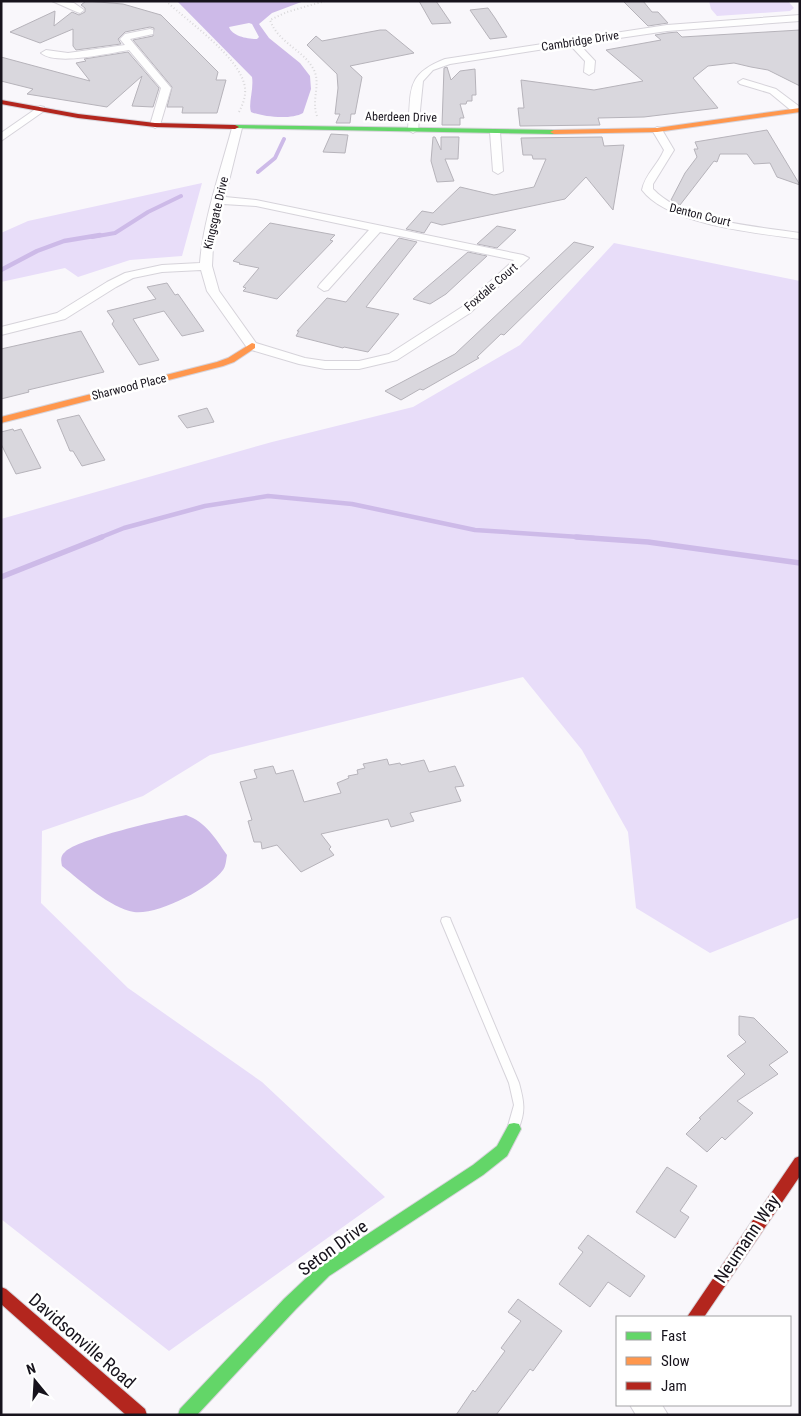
<svg xmlns="http://www.w3.org/2000/svg" width="801" height="1416" font-family="'Roboto Condensed',sans-serif">
	<style>
		.green { fill: #e8ddf9 }
		.water { fill: #cdbae8; fill-rule: evenodd }
		.lines { fill: none; stroke-linecap: round; stroke-linejoin: round }
		.stream-far2 { stroke: #cdbae8; stroke-width: 4 }
		.stream-far1 { stroke: #cdbae8; stroke-width: 4.5 }
		.stream { stroke: #cdbae8; stroke-width: 5.5 }
		.building { fill: #d9d7dd; stroke: #b6b3ba }
		.lane-casing { stroke: #d6d3da; stroke-width: 2 }
		.street-casing { stroke: #d6d3da; stroke-width: 2 }
		.fast-casing { stroke: #d6d3da; stroke-width: 2 }
		.slow-casing { stroke: #d6d3da; stroke-width: 2 }
		.jam-casing { stroke: #d6d3da; stroke-width: 2 }
		.path { stroke: #dad9db; stroke-width: 2; stroke-dasharray: 1 2.5; stroke-linecap: butt }
		.lane { fill: #fefefe; fill-rule: evenodd }
		.street { fill: #fefefe; fill-rule: evenodd }
		.fast { fill: #63d668; fill-rule: evenodd }
		.slow { fill: #ff974d; fill-rule: evenodd }
		.jam { fill: #b3261e; fill-rule: evenodd }
		.labels { text-anchor: middle; stroke-width: 5; stroke-linejoin: round; paint-order: stroke }
		.far-street-label { font-size: 12px; fill: #17131c; stroke: #fff }
		.near-street-label { font-size: 18px; fill: #17131c; stroke: #fff }
	</style>
	<rect width="100%" height="100%" fill="#f9f7fb"/>
	<!-- green -->
	<path class="green" d="M709,1h79l6,7 -4,3 -73,5 -6,-7z
		M202,183l-20,73 -52,4 -52,17 -13,-9 -64,14v-49l27,-12z
		M614,243l186,38v636l-90,36 -74,-45 -8,-76 -46,-82 -59,-73 -313,78 -67,41 -101,35 -1,72 87,85 134,94 123,115 -216,154 -168,-132v-700l271,-77 141,-35 107,-62z"/>
	<!-- water -->
	<path class="water" d="M177,1h127l-32,12 -13,11 10,14 31,25 10,13 1,13 -8,24c-12,7 -40,4 -52,-1 -3,-8 3,-23 1,-35zM249,23l3,1 7,13 -2,2c-10,0 -25,-3 -28,-12z
		M186,815c20,7 29,23 41,40 -1,5 -1,11 -4,15 -14,19 -65,45 -89,42 -24,-4 -53,-31 -72,-46 -1,-5 -2,-10 3,-14 12,-13 100,-33 121,-37z"/>
	<g class="lines">
		<!-- stream-far2 -->
		<path class="stream-far2" d="M258,172l17,-14 9,-19
			M92,237l23,-4 33,-21 33,-16"/>
		<!-- stream-far1 -->
		<path class="stream-far1" d="M1,270l36,-19 27,-10 36,-6
			M99,538l25,-10 81,-22 63,-10 84,8 123,26 119,8"/>
		<!-- stream -->
		<path class="stream" d="M576,537l72,5 152,21
			M1,577l101,-40"/>
	</g>
	<!-- building -->
	<path class="building" d="M86,1l37,3 38,11 57,57 -2,8h10l-9,33h-35l1,-6h-16l5,-20 -39,-47 20,-4 1,-8 -4,-1 -25,5 -7,7 3,5 -45,6 -3,-4v-17l-33,14 -30,-11 45,-21 -1,15 18,-14 7,3 6,-3v-4l-4,-3z
		M419,1h17l15,22 -19,1z
		M623,1h20l9,11h6l10,11 -20,3z
		M488,8l7,10 12,19 -17,2 -20,-29z
		M380,30h6l28,23 -64,13 12,11 -7,37h-4l-1,9h-14l4,-9h-5l3,-26 -1,-14 -30,-29 9,-9 6,5z
		M800,30v56l-32,-16 -17,-3 -17,-4 -26,3 -15,12 25,30 -74,9 -46,1 2,7 -80,1 -2,-18h6l-3,-28 73,10 49,-9 -37,-31 55,-10 -6,-5 12,-2 10,-1 5,5z
		M128,52l31,36 -6,19 -21,-1 10,-30 -35,31 -80,-13 6,-5 -32,-8v-24l89,24 -14,-18 10,-2 -2,-2z
		M447,67l4,13 9,-9 15,-2 1,26h-4v6h-5l-1,3h-6l4,14h-4v7h-18l2,-57z
		M767,130l33,55 -23,-8 -7,-14 -16,1 -7,-10h-27l-3,8 -3,-1 -34,44 -9,-5 14,-27 12,-16 -3,-8h4l-3,-7z
		M331,134l17,1 -3,18 -22,-1z
		M433,137h2l6,13v-13h18l-1,22h-13l9,22 -17,1 -6,-21z
		M602,137l2,9 20,-1 -11,65 -27,-33 -21,22 -123,26 -11,-3 -7,11 -18,-4 16,-18 11,2 27,-26 34,8 40,-8 12,-28h-13l-1,-4h-9l-2,-17z
		M270,223l65,12 -5,5 3,1 -56,58 -34,-8 3,-3 -3,-1 16,-19 -20,-4 1,-1 -7,-2z
		M497,226l19,4 -19,18 -20,-4z
		M399,238l18,4 -51,65 33,7 -31,38 -24,-5 -1,1 -47,-12 3,-5h-2l30,-33 19,4z
		M574,242l20,5 -90,88 -3,-1 -24,23 2,1 -56,32 -3,-1 -19,11 -16,-9 70,-37z
		M468,252l19,4 -41,38 -16,10 -17,-5z
		M167,283l8,12 3,-1 26,37 -22,5 -18,-25 -31,8 26,41 -20,5 -27,-41 2,-3 -7,-10 49,-12 -9,-12z
		M81,331l23,41 -76,18 1,2 -28,7v-50z
		M207,408l7,14 -27,6 -9,-12z
		M79,415l17,30 9,15 -23,6 -9,-15h-3l-13,-31z
		M13,429l1,2 7,-2 20,39 -25,6 -15,-30v-12z
		M387,759l2,6 11,-2 1,2 23,-5 5,12 26,-6 9,20 -9,1 6,14 -51,12 4,8 -23,6 -3,-8 -67,15 10,13 -2,2 5,6 -33,17 -24,-27 -15,4 -1,-7h-7l-6,-21 4,-1 -12,-38 17,-4 -3,-8 19,-4 3,8 17,-4 11,32 37,-9 -4,-10 12,-5 -1,-2 10,-2 -1,-4 8,-2 -2,-4z
		M739,1016l15,2 34,34 -19,13 9,9 -41,27 16,12 -28,27 -3,-3 -15,15 -21,-18 15,-15 -2,-1 46,-44 -18,-18 19,-14 -7,-7z
		M667,1167l30,19 -17,25 9,6 -14,21 -39,-26z
		M588,1235l57,41 -15,21 -22,-15 -18,25 -31,-23 24,-32 -5,-4z
		M518,1299l44,32 -29,40 -3,-2 -34,46h-40l17,-25 2,2 30,-41 -4,-3 20,-27 -13,-9z"/>
	<g class="lines">
		<!-- lane casing -->
		<g class="lane-casing">
			<path id="lane" d="M446,917l4,1 1,3 68,162c5,19 7,28 -1,47l-4,1 -4,-1 -2,-4 6,-21 -5,-22 -68,-162 1,-3z"/>
		</g>
		<!-- street casing -->
		<g class="street-casing">
			<path id="street" d="M52,1l22,2 10,7 -4,3 -3,-1z
				M800,15v6l-133,10 -88,13 16,17 -1,11 -5,3 -5,-3 1,-11 -15,-16 -120,19 -17,6 -10,11 -5,49 -5,3 -5,-3c4,-39 -4,-55 37,-71l222,-34z
				M150,29l3,1v4l-23,5 41,49 -11,37 -5,3 -5,-3 11,-37 -32,-38c-20,3 -72,16 -88,3l5,-3 22,3 57,-8 -5,-6 5,-5z
				M743,79l33,10 24,18v5h-7l-23,-19 -30,-9 -2,-2z
				M40,106l4,1v4l-43,30v-8z
				M237,125l5,3 -17,69 31,3 267,55 6,3 -59,55 -73,47 -38,9h-34l-26,-5 -51,-15 -41,-58 -6,-21 -39,2 -29,6 -17,9 -51,32 -64,16v-8l56,-14 50,-31 18,-9 37,-8 38,-2c3,-42 21,-94 32,-135zM223,204l33,2 113,24 -49,54 -2,3 6,4 4,-1 52,-58 134,28 -52,47 -73,47 -30,7h-34l-20,-3 -49,-15 -37,-52 -7,-25 1,-20z
				M657,127l4,1 13,22 -21,34v5c31,33 103,37 147,44v6c-43,-6 -132,-14 -158,-49 3,-16 16,-25 22,-40l-12,-20z
				M495,129l5,3 3,39 -5,3 -5,-3 -3,-39z
				M630,1405h32l6,10h-32z"/>
		</g>
		<!-- fast casing -->
		<g class="fast-casing">
			<path id="fast" d="M235,125l319,5 4,2 -4,2 -321,-6v-2z
				M514,1123l5,1 2,5 -14,27 -24,19 -154,101 -33,33 -99,106h-19l2,-6 104,-110 35,-33 154,-101 24,-19 12,-22z"/>
		</g>
		<!-- slow casing -->
		<g class="slow-casing">
			<path id="slow" d="M800,108v4l-143,20 -103,2 -4,-2 4,-2 103,-2z
				M252,343l3,1v4l-21,14 -11,4 -222,57v-6l216,-55 11,-4z"/>
		</g>
		<!-- jam casing -->
		<g class="jam-casing">
			<path id="jam" d="M1,100l77,14 77,9 80,2 4,2 -4,2 -80,-2 -77,-9 -77,-14z
				M800,1156v20l-96,141h-17l108,-159z
				M1,1287l5,2 139,120 2,6h-21l-125,-111z"/>
		</g>
		<!-- path -->
		<path class="path" d="M166,1c22,21 75,56 79,87 1,10 -3,18 -7,26
			M317,116c-6,-16 4,-31 -3,-46 -11,-21 -36,-27 -44,-50l17,-8 38,-11"/>
		<!-- lane -->
		<use href="#lane" class="lane"/>
		<!-- street -->
		<use href="#street" class="street"/>
		<!-- fast -->
		<use href="#fast" class="fast"/>
		<!-- slow -->
		<use href="#slow" class="slow"/>
		<!-- jam -->
		<use href="#jam" class="jam"/>
	</g>
	<g class="labels">
		<!-- far-street labels -->
		<g class="far-street-label">
			<text transform="translate(580 41) rotate(-9)" y="4">Cambridge Drive</text>
			<text transform="translate(401 117) rotate(1)" y="4">Aberdeen Drive</text>
			<text transform="translate(216 213) rotate(-77)" y="4">Kingsgate Drive</text>
			<text transform="translate(700 215) rotate(14)" y="4">Denton Court</text>
			<text transform="translate(491 287) rotate(-41)" y="4">Foxdale Court</text>
			<text transform="translate(129 387) rotate(-14)" y="4">Sharwood Place</text>
		</g>
		<!-- near-street labels -->
		<g class="near-street-label">
			<text transform="translate(747 1239) rotate(-56)" y="6">Neumann Way</text>
			<text transform="translate(333 1248) rotate(-36)" y="6">Seton Drive</text>
			<text transform="translate(82 1341) rotate(41)" y="6">Davidsonville Road</text>
		</g>
	</g>
	<!-- border -->
	<rect width="801" height="1416" fill="none" stroke="#17131c" stroke-width="5"/>
	<!-- legend -->
	<rect x="616" y="1316" width="175" height="90" fill="#ffffff" stroke="#a2a1a4"/>
	<rect x="626" y="1332" width="25" height="8" fill="#63d668" stroke="#a2a1a4"/>
	<text x="661" y="1341" font-size="15" fill="#17131c">Fast</text>
	<rect x="626" y="1357" width="25" height="8" fill="#ff974d" stroke="#a2a1a4"/>
	<text x="661" y="1366" font-size="15" fill="#17131c">Slow</text>
	<rect x="626" y="1382" width="25" height="8" fill="#b3261e" stroke="#a2a1a4"/>
	<text x="661" y="1391" font-size="15" fill="#17131c">Jam</text>
	<!-- north arrow -->
	<g transform="translate(35 1381) rotate(342)" stroke="#ffffff" stroke-width="4" paint-order="stroke">
	<path d="M0-4L9 19L0 12L-9 19Z" fill="#17131c"/>
	<text y="-8" font-size="14" font-weight="bold" text-anchor="middle" fill="#17131c">N</text>
	</g>
</svg>
